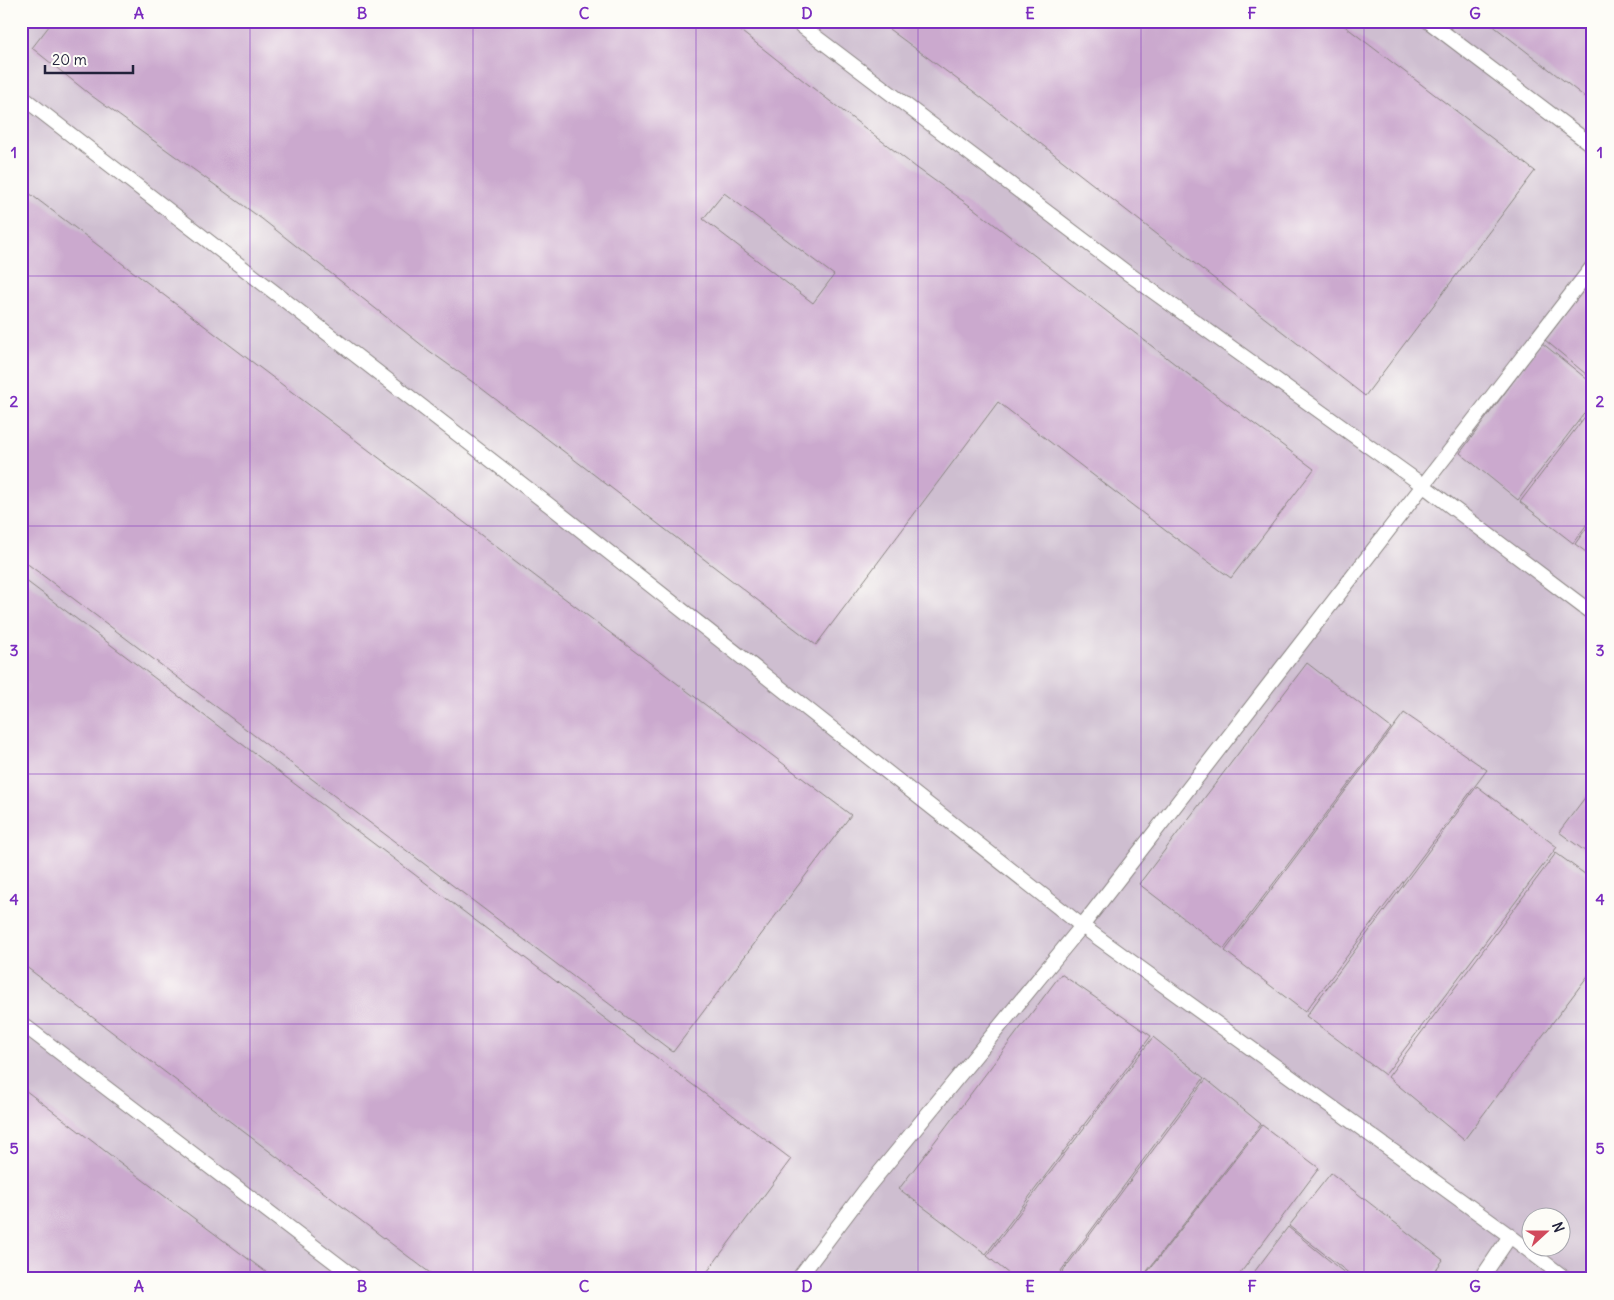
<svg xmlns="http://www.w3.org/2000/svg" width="1614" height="1300" font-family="Delius,sans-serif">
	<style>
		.industrial { fill: #cebed0; fill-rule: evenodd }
		.building { fill: #cba9ce; fill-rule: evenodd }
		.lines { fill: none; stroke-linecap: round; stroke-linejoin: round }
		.service-casing { stroke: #898381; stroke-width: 16 }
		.service { stroke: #fff; stroke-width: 14 }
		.grid { fill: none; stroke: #7b2cbf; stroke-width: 1; stroke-opacity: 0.55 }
		.neatline { fill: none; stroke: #7b2cbf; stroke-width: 2 }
		.grid-label { font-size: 16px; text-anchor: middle; font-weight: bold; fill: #7b2cbf }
	</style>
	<rect width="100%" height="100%" fill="#fdfcf7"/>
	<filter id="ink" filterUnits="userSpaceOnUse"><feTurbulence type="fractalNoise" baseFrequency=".02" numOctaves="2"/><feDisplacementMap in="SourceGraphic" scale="10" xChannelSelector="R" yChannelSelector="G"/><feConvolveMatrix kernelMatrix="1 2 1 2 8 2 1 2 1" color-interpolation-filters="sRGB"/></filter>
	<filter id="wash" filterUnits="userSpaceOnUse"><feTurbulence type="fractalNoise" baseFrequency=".0096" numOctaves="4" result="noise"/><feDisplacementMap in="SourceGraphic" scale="20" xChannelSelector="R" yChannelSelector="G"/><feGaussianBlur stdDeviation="1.12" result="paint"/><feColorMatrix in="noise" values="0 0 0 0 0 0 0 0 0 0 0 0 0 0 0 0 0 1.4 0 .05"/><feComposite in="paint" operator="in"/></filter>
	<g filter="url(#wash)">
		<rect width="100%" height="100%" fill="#f0e4c7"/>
		<!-- industrial -->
		<path class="industrial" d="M21,21h1572v1258h-1572zM1532,1218h30v30h-30z"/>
		<g id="blocks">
			<!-- building -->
			<path class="building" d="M53,21h675l81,64 108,83 56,40 224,173 117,88 -83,109 -65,-47 -168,-129 -182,243 -335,-257 -53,-38 -166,-131 -170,-123 -60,-48zM724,193l110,82 -21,28 -110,-84z
				M878,21h460l197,150 -170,225 -392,-305z
				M1487,21h106v76l-3,4z
				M21,187l830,628 -178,237 -652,-493z
				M1593,278v102l-48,-40z
				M1542,343l51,41v18l-75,98 -58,-47z
				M1593,406v110l-20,27 -53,-41z
				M1593,519v38l-18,-13z
				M21,577l770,582 -89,120h-264l-417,-316z
				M1307,663l84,65 -167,221 -85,-65z
				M1404,713l83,57 -182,242 -80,-61z
				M1477,786l80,61 -172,228 -79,-59z
				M1593,787v70l-34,-25z
				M1556,853l37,27v89l-129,171 -76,-63z
				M1061,974l90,62 -165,218 -87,-65z
				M1153,1037l51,41 -149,201h-40l-28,-23z
				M1206,1079l55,45 -120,155h-84z
				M21,1087l130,99 124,93h-254z
				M1262,1125l57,43 -83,111h-94z
				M1331,1173l112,87 -14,19h-73l-67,-53z
				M1288,1227l64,52h-103z"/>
		</g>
	</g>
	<g filter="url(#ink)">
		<use href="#blocks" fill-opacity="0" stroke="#898381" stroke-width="1"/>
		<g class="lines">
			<!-- service casing -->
			<g class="service-casing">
				<path id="service" d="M795,21l331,251 298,214 169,128
					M1428,21l165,125
					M21,96l528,409 533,421 428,310 56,43
					M21,1023l336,256
					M798,1279l68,-90 216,-263 511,-660
					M1481,1279l29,-43"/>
			</g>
			<!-- service -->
			<use href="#service" class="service"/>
		</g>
	</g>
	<!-- grid -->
	<path class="grid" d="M250,21v1258M473,21v1258M696,21v1258M918,21v1258M1141,21v1258M1364,21v1258M21,276h1572M21,526h1572M21,774h1572M21,1024h1572"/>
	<!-- margin -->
	<rect width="1614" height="1300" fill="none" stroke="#fdfcf7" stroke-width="55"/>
	<!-- north arrow -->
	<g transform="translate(1546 1232) rotate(69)"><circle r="24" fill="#fdfcf7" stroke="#a5a5ac"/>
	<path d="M0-4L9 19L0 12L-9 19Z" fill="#d1495b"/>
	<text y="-8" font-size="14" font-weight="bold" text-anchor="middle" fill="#22223b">N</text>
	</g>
	<!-- scale -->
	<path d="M45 65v8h88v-8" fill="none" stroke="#22223b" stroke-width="2.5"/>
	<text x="52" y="65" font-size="15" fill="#22223b" stroke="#fdfcf7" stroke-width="4" paint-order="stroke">20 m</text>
	<rect x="28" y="28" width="1558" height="1244" class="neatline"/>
	<g class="grid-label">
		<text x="139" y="19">A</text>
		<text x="362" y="19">B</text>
		<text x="584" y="19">C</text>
		<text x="807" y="19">D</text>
		<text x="1030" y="19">E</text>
		<text x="1252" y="19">F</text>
		<text x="1475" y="19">G</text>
		<text x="14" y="158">1</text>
		<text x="1600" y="158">1</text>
		<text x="14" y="407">2</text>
		<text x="1600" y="407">2</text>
		<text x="14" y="656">3</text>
		<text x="1600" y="656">3</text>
		<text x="14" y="905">4</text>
		<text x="1600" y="905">4</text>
		<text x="14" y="1154">5</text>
		<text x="1600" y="1154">5</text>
		<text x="139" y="1292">A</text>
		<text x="362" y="1292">B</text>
		<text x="584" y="1292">C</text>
		<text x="807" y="1292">D</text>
		<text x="1030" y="1292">E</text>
		<text x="1252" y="1292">F</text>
		<text x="1475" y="1292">G</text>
	</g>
</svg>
